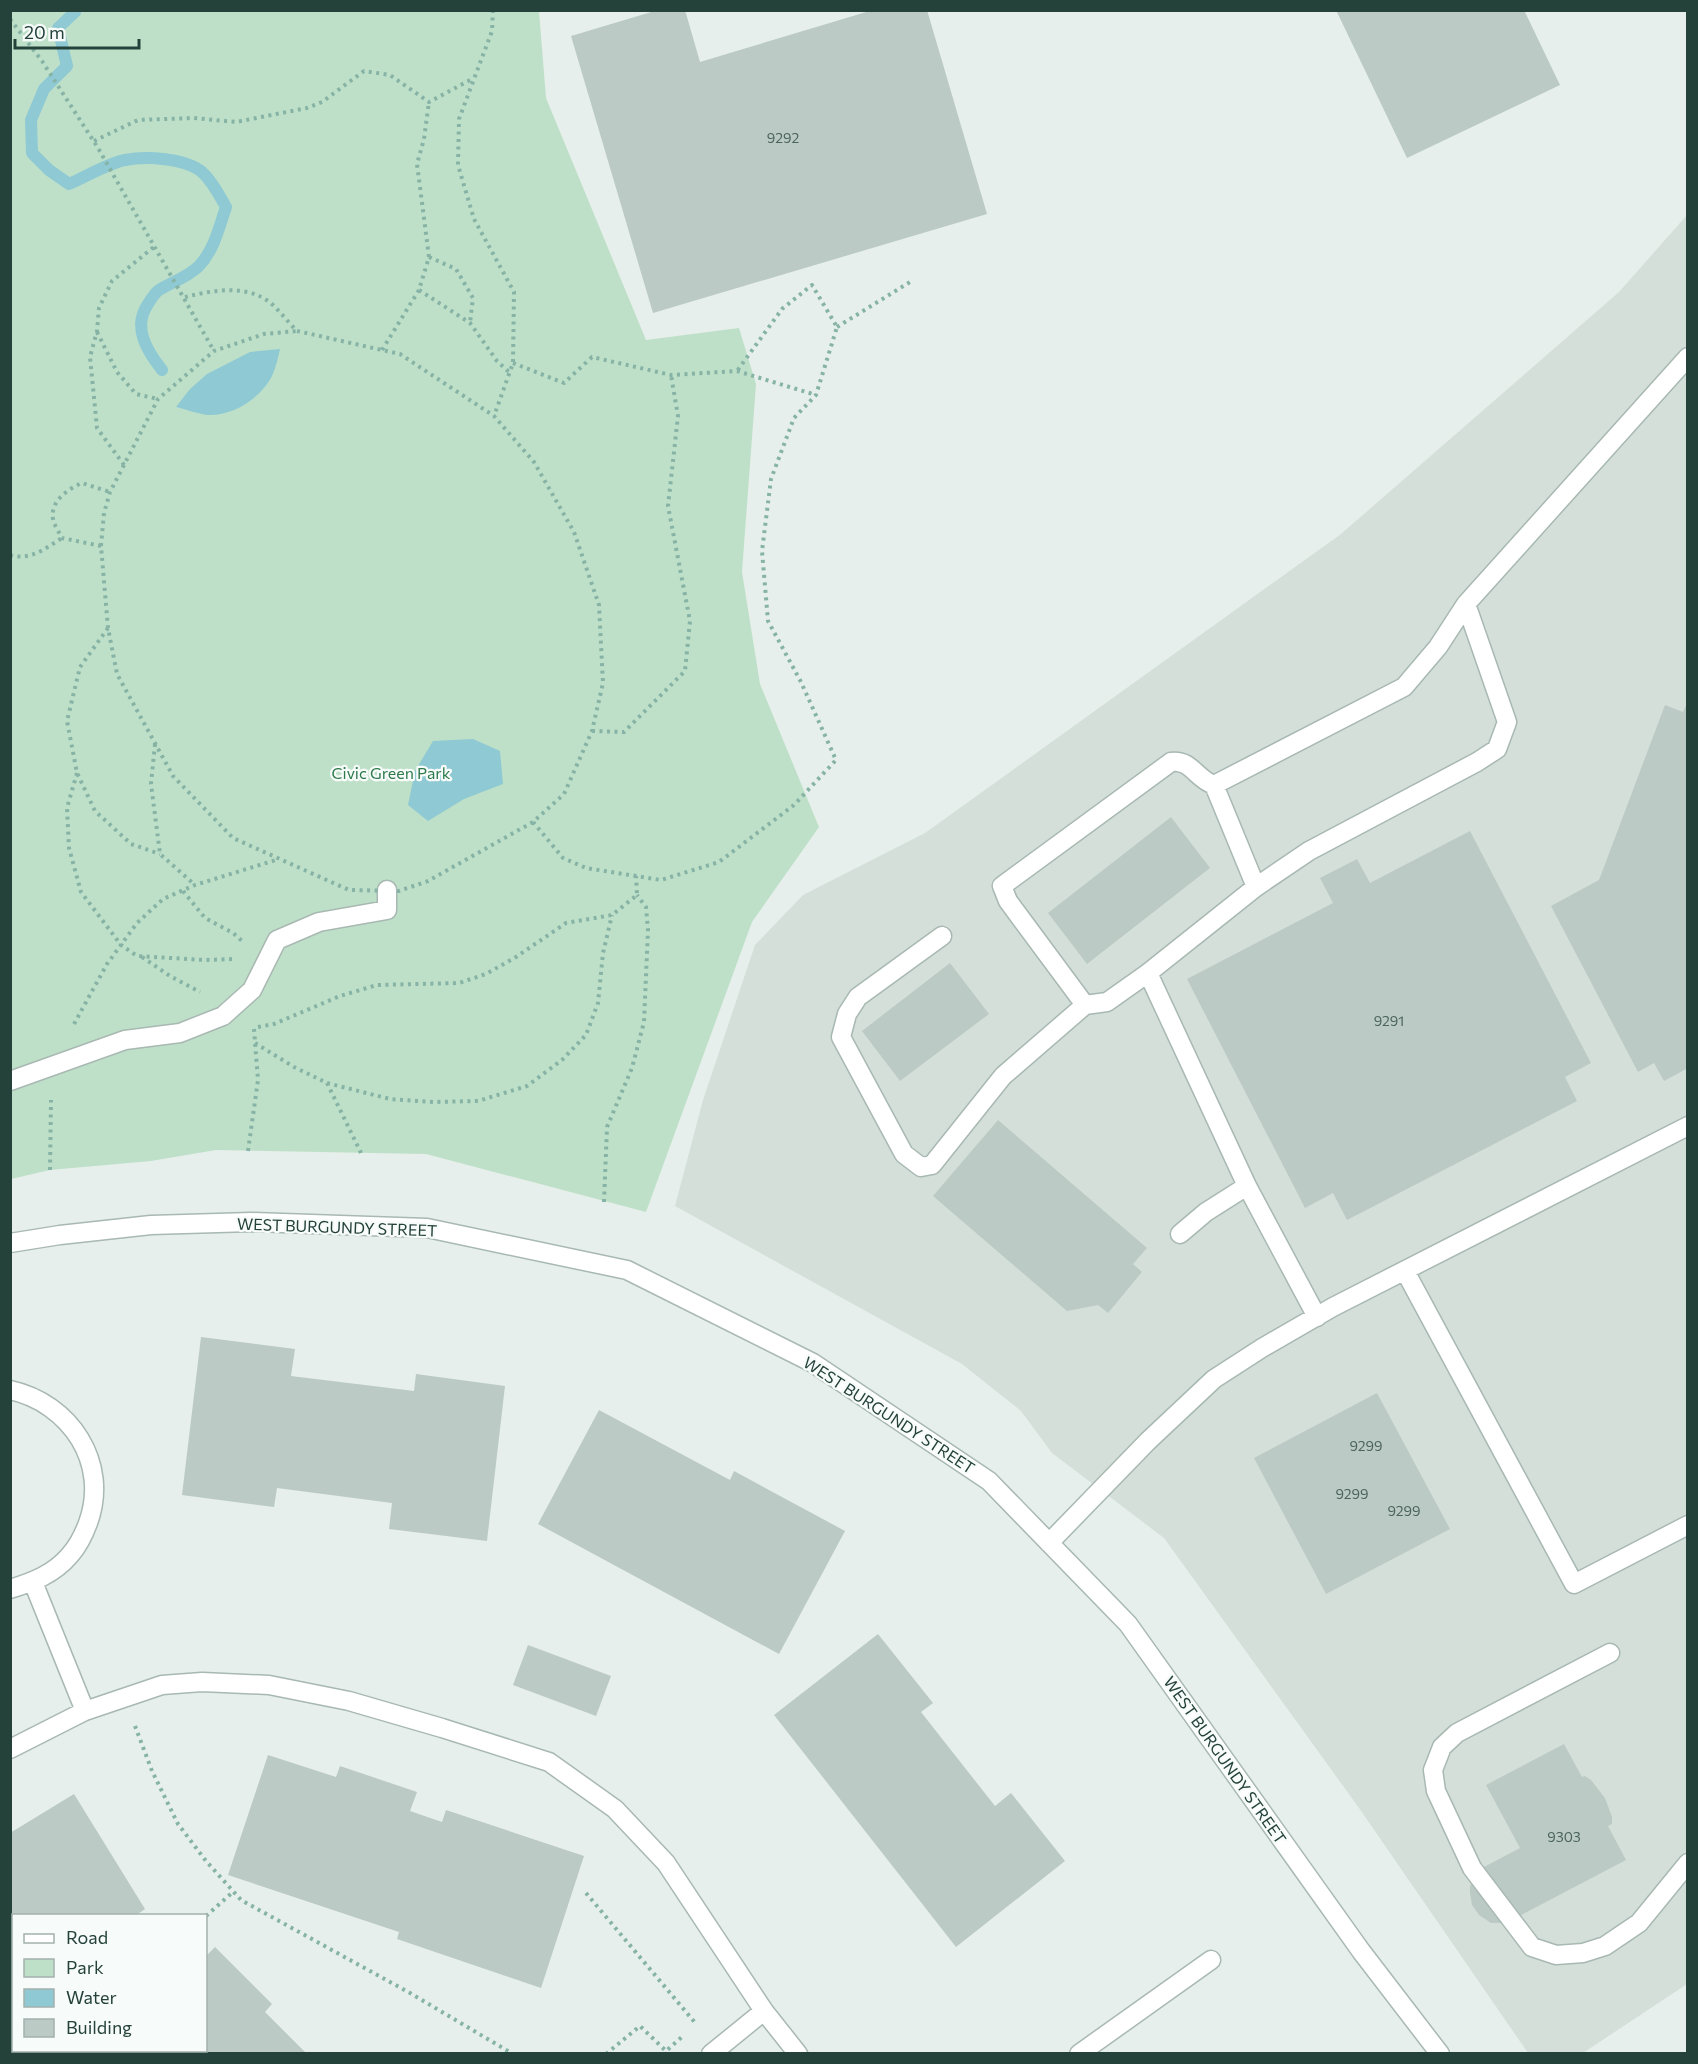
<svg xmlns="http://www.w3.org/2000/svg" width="1698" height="2064" font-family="Commissioner,sans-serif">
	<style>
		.built { fill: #d4dfda }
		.green { fill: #bfe0c8 }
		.water { fill: #8ec9d4 }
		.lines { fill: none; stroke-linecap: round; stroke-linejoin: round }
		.stream { stroke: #8ec9d4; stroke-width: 12 }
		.building { fill: #bbcac4 }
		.minor-casing { stroke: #a8b8b2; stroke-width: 21 }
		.path { stroke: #86b3a5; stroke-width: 4; stroke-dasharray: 3 4.5; stroke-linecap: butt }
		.minor { stroke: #fff; stroke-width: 18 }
		.labels { text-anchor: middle; stroke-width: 4.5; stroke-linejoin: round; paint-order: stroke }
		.number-label { font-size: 14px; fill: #4a645c }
		.park-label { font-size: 16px; fill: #2d7a4b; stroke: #f7fbf9 }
		.street-label { font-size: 16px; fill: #24423a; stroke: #f7fbf9 }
	</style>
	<rect width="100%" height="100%" fill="#e6efeb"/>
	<!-- built -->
	<path class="built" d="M1687,215v1769l-104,69h-55l-169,-245 -195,-270 -112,-85 -31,-42 -59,-47 -287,-158 28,-106 52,-155 48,-50 122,-62 416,-299 278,-242z"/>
	<!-- green -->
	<path class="green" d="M10,11h529l7,87 100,242 93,-12 17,56 -14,188 18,112 59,143 -67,95 -106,290 -220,-58 -210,-4 -65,11 -101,9 -39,9z"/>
	<!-- water -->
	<path class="water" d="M280,349c-2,9 -4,18 -8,27 -11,22 -39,40 -64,39 -11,-1 -22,-6 -32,-8l14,-18 17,-15 43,-22z
		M473,739l27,12 3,33 -39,15 -36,22 -20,-16 7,-34 18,-30z"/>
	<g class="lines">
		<!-- stream -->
		<path class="stream" d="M75,12l-17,16 9,38 -23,23 -13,31 1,33 17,17 20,14c17,-7 39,-21 56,-24 21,-4 60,-2 77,12 11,10 17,23 24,35 -7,21 -12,43 -27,59 -11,11 -27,16 -40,24 -4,3 -8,9 -11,14 -16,23 -1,47 14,66"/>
	</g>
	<!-- building -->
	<path class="building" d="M658,10h27l15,52 173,-52h54l60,204 -334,99 -82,-277z
		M1336,10h188l36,75 -153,73z
		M1688,701v367l-24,13 -10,-18 -16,9 -87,-166 48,-26 66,-175 18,7z
		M1171,817l39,51 -123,96 -39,-51z
		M1470,831l121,232 -26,14 12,24 -230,119 -14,-27 -28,15 -118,-229 146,-76 -13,-25 37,-19 13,24z
		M950,963l39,51 -89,67 -38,-50z
		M998,1120l149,128 -14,16 9,8 -34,41 -10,-8 -31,6 -134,-115z
		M201,1337l94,12 -4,27 123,15 2,-17 89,12 -18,155 -98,-12 3,-26 -115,-15 -3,19 -92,-12z
		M1377,1393l73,136 -124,65 -72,-136z
		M599,1410l131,70 4,-9 111,60 -66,123 -241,-130z
		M878,1634l55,69 -12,9 74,94 16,-13 54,68 -109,86 -182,-232z
		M528,1645l83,31 -15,40 -83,-31z
		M1564,1744l18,33 3,-1 6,4 14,18 7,19v7l-4,2 18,34 -120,63h-15l-12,-8 -7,-10 -2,-12v-7l10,-17 40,-21 -34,-63z
		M268,1755l68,22 4,-11 77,26 -7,19 32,11 4,-12 138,46 -43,132 -144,-49 2,-7 -171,-57z
		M74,1794l71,115 -10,7h-121v74l-4,2v-159z
		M215,1947l57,57 -7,8 42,42h-168l-3,-4h70v-94z"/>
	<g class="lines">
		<!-- minor casing -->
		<g class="minor-casing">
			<path id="minor" d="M1214,785l42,102
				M942,936l-84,61 -11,17 -6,23 63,117 17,13 11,-2 71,-89 82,-71
				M1148,973l108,-86 53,-36 168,-89 20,-13 10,-27 -41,-118
				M10,1081l115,-41 55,-7 43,-17 29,-26 25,-50 42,-18 68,-12v-20
				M1180,1234l26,-22 41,-26
				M10,1243l50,-8 91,-10 100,-3 176,6 200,42 186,93 176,118 139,143 233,327 79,103
				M1405,1271l169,313 114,-59
				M1317,1317l-70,-131 -99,-213 -41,29 -22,3 -77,-104 -6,-15 169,-124c20,-3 25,17 43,23l190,-98 34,-40 28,-43 222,-247
				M10,1390c60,13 100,73 78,133 -4,11 -10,23 -18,32 -16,19 -37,27 -60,34
				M1049,1543l99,-102 66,-62 48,-31 71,-41 355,-181
				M33,1582l52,129
				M1610,1653l-153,80 -15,14 -9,23 3,21 36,77 60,79 24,8 27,-2 22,-7 34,-23 49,-60
				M10,1749l75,-38 77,-26 40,-3 67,3 80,16 93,27 107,34 66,47 51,54 98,148
				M711,2054l53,-43 34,43
				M1079,2054l132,-94"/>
		</g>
		<!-- path -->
		<path class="path" d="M493,10l-1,21 -33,88 -1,46 16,54 40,73 -1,71 -19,53
			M10,19l32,42 56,87 116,203
			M94,141l44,-21 56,-2 42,4 71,-14 15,-6 42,-31 26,4 39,27 45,-24
			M429,257l27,12 17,29 -3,25
			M419,290l51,33 27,38 13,12
			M185,297c29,-7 65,-14 89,9 8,8 15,17 23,25
			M837,327l73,-45
			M297,331l103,23 94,62 40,46 40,70 25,73 4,78 -11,48 -28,63 -31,28 -105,59 -29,10 -50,-1 -116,-52 -60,-62 -56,-102 -9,-46 -7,-82 3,-33 6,-21 48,-93 56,-48 50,-17z
			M97,332l20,40 19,22 22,5
			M382,350l37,-60 10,-33 -12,-93 7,-25 5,-37
			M513,363l51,20 28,-26 79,18 66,-4 79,24
			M124,465l-27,-37 -7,-71 7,-26 2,-23 13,-27 43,-35
			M101,546l-39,-8c-3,-6 -8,-13 -9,-19 -3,-18 15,-30 29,-36l28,9
			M10,555c21,6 36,-7 52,-17
			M108,628l-28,39 -13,54 10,52 18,38 36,33 29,10
			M592,731l32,1 61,-61 5,-50 -22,-115 10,-90 -7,-41
			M155,744l-4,40 9,70 35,31
			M77,773l-10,35 2,40 12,44 40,53 16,11 68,4 29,-1
			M533,822l30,36 23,10 75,12 58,-18 75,-57 42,-45 -35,-78 -33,-61 -6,-70 9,-72 23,-61 22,-23 21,-68 -25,-42 -30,24 -45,62
			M183,891l22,27 28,15 9,8
			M142,957l28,19 30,16
			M74,1024l33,-60 30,-41 26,-24 32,-14 84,-26
			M258,1027l16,-3 66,-28 37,-11 82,-2 27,-9 30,-17 50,-34 46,-8 25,-20 -1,-19
			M255,1043l39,24 33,16 63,16 43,3 45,-1 49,-15 35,-26 24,-25 12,-32 5,-50 9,-38
			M327,1083l34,70
			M248,1151l10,-71 -4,-51
			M50,1170l1,-70
			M604,1202l3,-75 25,-59 12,-46 4,-92 -2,-23 -9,-12
			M135,1726l17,45 26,53 28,37 35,39 169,93 103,61
			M586,1893l111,132
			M206,1916l27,-24
			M10,2008l4,-2
			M606,2054l34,-28 26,25 18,-16"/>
		<!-- minor -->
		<use href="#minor" class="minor"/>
	</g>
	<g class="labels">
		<!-- number labels -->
		<g class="number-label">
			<text x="783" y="143">9292</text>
			<text x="1389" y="1026">9291</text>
			<text x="1366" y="1451">9299</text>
			<text x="1352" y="1499">9299</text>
			<text x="1404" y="1516">9299</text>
			<text x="1564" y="1842">9303</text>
		</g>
		<!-- park labels -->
		<g class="park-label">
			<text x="391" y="779">Civic Green Park</text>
		</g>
		<!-- street labels -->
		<g class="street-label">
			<text transform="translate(337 1227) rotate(2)" y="6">WEST BURGUNDY STREET</text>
			<text transform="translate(889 1415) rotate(33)" y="6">WEST BURGUNDY STREET</text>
			<text transform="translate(1225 1760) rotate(55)" y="6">WEST BURGUNDY STREET</text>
		</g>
	</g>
	<!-- border -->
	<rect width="1698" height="2064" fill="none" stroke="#24423a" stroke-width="24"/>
	<!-- legend -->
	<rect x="12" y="1914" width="195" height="138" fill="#f7fbf9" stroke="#a3b1ad" stroke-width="1.5"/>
	<rect x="24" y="1934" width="30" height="9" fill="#ffffff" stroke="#a3b1ad" stroke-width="1.5"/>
	<text x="66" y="1944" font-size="18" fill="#24423a">Road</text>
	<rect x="24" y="1959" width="30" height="18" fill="#bfe0c8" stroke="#a3b1ad" stroke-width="1.5"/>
	<text x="66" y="1974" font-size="18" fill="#24423a">Park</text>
	<rect x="24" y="1989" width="30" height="18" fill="#8ec9d4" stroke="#a3b1ad" stroke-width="1.5"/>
	<text x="66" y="2004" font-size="18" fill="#24423a">Water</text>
	<rect x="24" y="2019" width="30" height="18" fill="#bbcac4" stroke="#a3b1ad" stroke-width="1.5"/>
	<text x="66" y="2034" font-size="18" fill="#24423a">Building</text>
	<!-- scale -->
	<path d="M15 39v9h124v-9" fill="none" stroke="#24423a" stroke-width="3"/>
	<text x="24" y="39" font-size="18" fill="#24423a" stroke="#f7fbf9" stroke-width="4.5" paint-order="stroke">20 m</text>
</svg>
